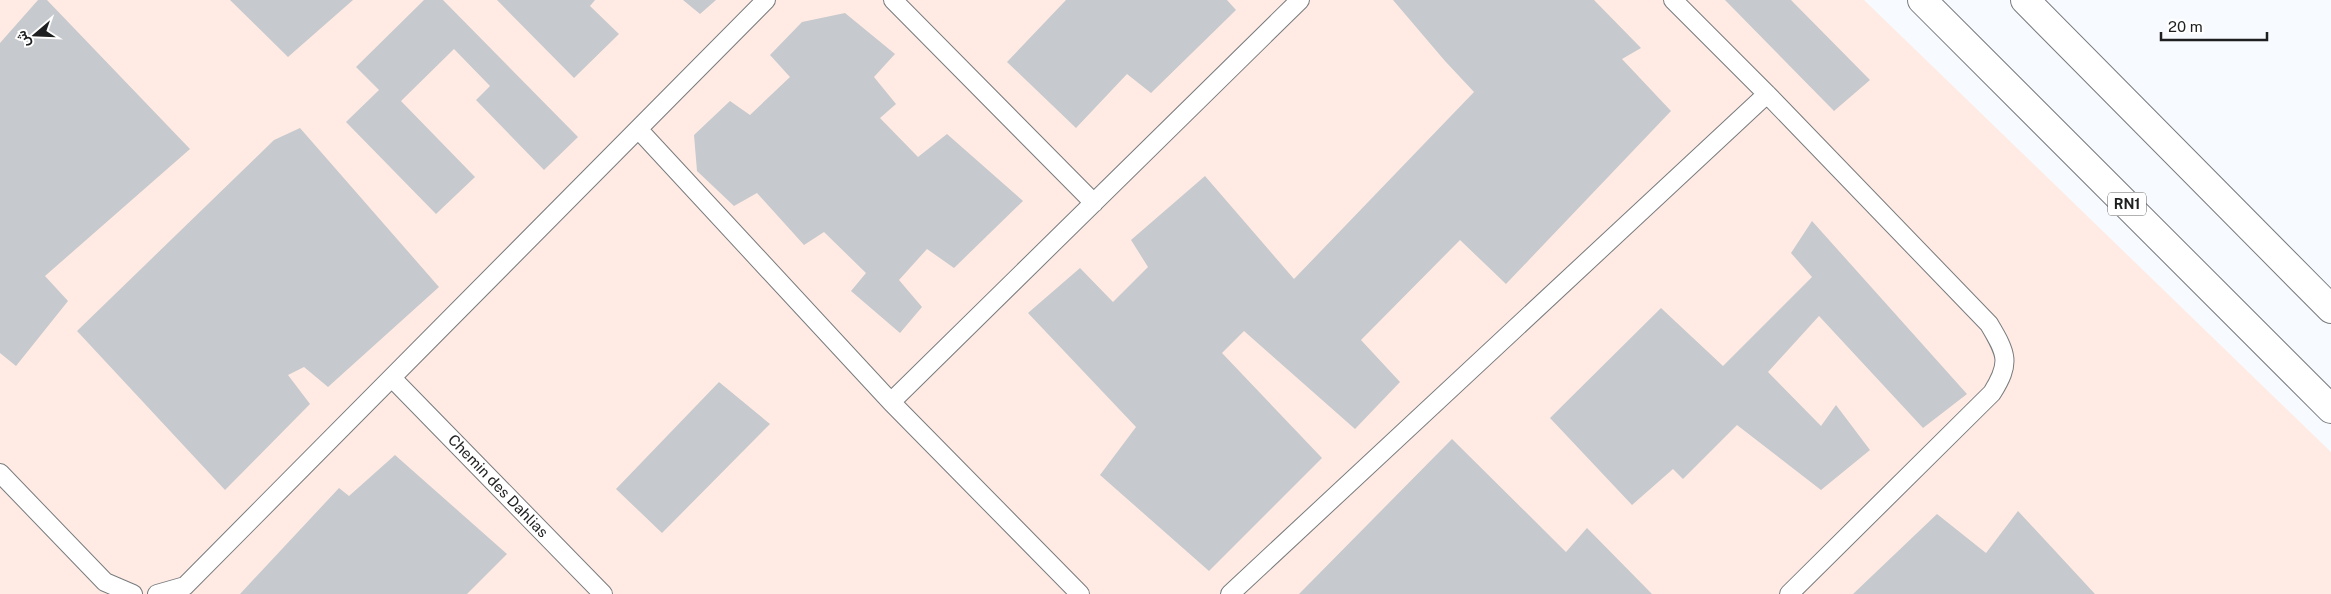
<svg xmlns="http://www.w3.org/2000/svg" width="2331" height="594" font-family="'Public Sans',Vazirmatn,sans-serif">
	<style>
		.industrial { fill: #ffebe4 }
		.building { fill: #c6c9cd }
		.lines { fill: none; stroke-linecap: round; stroke-linejoin: round }
		.service-casing { stroke: #787b7e; stroke-width: 20 }
		.trunk-casing { stroke: #787b7e; stroke-width: 30 }
		.service { stroke: #fff; stroke-width: 18 }
		.trunk { stroke: #fff; stroke-width: 28 }
		.labels { text-anchor: middle; stroke-width: 4; stroke-linejoin: round; paint-order: stroke }
		.shield { fill: #fff; stroke: #626263; stroke-width: 1 }
		.shield-label { font-size: 14px; font-weight: bold; fill: #1e1f20 }
		.street-label { font-size: 15px; fill: #1e1f20; stroke: #fff }
	</style>
	<rect width="100%" height="100%" fill="#f7fafe"/>
	<!-- industrial -->
	<path class="industrial" d="M0,0h1864l467,452v142h-2331z"/>
	<!-- building -->
	<path class="building" d="M38,0h9l143,149 -145,127 23,25 -52,65 -16,-13v-310z
		M230,0h123l-65,57z
		M424,0h19l135,137 -34,33 -68,-70 14,-14 -36,-37 -53,52 74,76 -39,37 -90,-92 33,-32 -23,-23z
		M497,0h98l-5,6 29,28 -45,44z
		M683,0h33l-16,14z
		M1066,0h161l9,10 -85,83 -24,-19 -51,54 -69,-66z
		M1393,0h201l47,48 -19,11 49,52 -165,173 -46,-44 -99,100 39,42 -45,47 -111,-98 -22,22 100,105 -113,113 -109,-96 36,-48 -108,-114 52,-45 33,34 35,-35 -17,-27 74,-64 89,103 180,-187 -29,-31z
		M1725,0h66l79,80 -36,31z
		M845,13l50,41 -21,23 22,27 -16,14 38,39 29,-23 76,67 -69,67 -27,-19 -28,31 23,27 -22,26 -49,-42 15,-18 -42,-41 -20,13 -47,-52 -23,13 -37,-35 -3,-36 36,-34 20,14 40,-38 -20,-22 32,-33z
		M300,128l139,159 -111,100 -24,-20 -16,8 22,29 -85,86 -148,-159 197,-191z
		M1812,221l155,173 -44,34 -104,-112 -51,56 53,54 15,-21 34,45 -49,40 -84,-65 -54,54 -10,-10 -41,36 -82,-87 111,-110 62,58 89,-89 -21,-24z
		M719,382l51,42 -108,109 -46,-44z
		M1452,439l114,113 21,-24 65,66h-353z
		M395,455l112,99 -40,40h-227l99,-106 10,8z
		M2018,511l77,83h-242l84,-80 49,39z"/>
	<g class="lines">
		<!-- service casing -->
		<g class="service-casing">
			<path id="service" d="M893,0l201,203
				M1673,0l94,94 222,230c18,30 22,39 3,69l-203,201
				M639,130l252,272 189,192
				M392,378l211,216
				M891,402l409,-402
				M0,473l105,109 28,12
				M157,594l28,-8 581,-586
				M1230,594l537,-500"/>
		</g>
		<!-- trunk casing -->
		<g class="trunk-casing">
			<path id="trunk" d="M1922,0l409,409
				M2025,0l306,309"/>
		</g>
		<!-- service -->
		<use href="#service" class="service"/>
		<!-- trunk -->
		<use href="#trunk" class="trunk"/>
	</g>
	<g class="labels">
		<!-- shield labels -->
		<rect class="shield" x="2108" y="192.5" width="38" height="23" rx="4"/>
		<g class="shield-label">
			<text x="2127" y="209">RN1</text>
		</g>
		<!-- street labels -->
		<g class="street-label">
			<text transform="translate(498 486) rotate(46)" y="5">Chemin des Dahlias</text>
		</g>
	</g>
	<!-- north arrow -->
	<g transform="translate(35 35) rotate(251)" stroke="#ffffff" stroke-width="4" paint-order="stroke">
	<path d="M0-4L9 19L0 12L-9 19Z" fill="#1e1f20"/>
	<text y="-8" font-size="14" font-weight="bold" text-anchor="middle" fill="#1e1f20">ش</text>
	</g>
	<!-- scale -->
	<path d="M2161 32v8h106v-8" fill="none" stroke="#1e1f20" stroke-width="2.5"/>
	<text x="2168" y="32" font-size="15" fill="#1e1f20" stroke="#ffffff" stroke-width="4" paint-order="stroke">20 m</text>
</svg>
